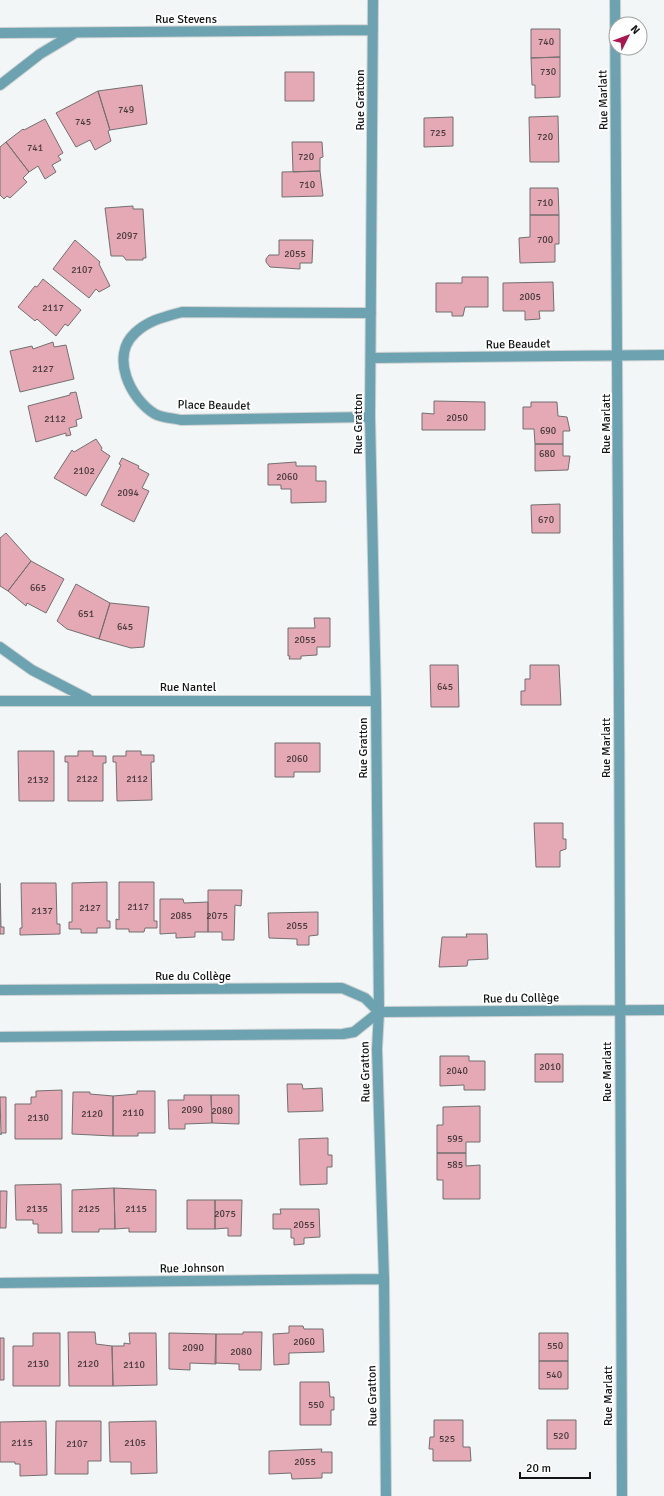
<svg xmlns="http://www.w3.org/2000/svg" width="664" height="1496" font-family="Signika,sans-serif">
	<style>
		.building { fill: #e4a9b5; stroke: #736f70 }
		.lines { fill: none; stroke-linecap: round; stroke-linejoin: round }
		.minor-casing { stroke: #ced2d3; stroke-width: 12 }
		.minor { stroke: #6da2b0; stroke-width: 10 }
		.labels { text-anchor: middle; stroke-width: 4; stroke-linejoin: round; paint-order: stroke }
		.number-label { font-size: 10px; fill: #47393c }
		.street-label { font-size: 12px; fill: #131414; stroke: #fff }
	</style>
	<rect width="100%" height="100%" fill="#f2f6f7"/>
	<!-- building -->
	<path class="building" d="M531,29h29v28l-29,1z
		M560,57v40l-25,1v-13h-3l-1,-27z
		M285,72h29v29h-29z
		M142,85l5,39 -37,6 -12,-39z
		M98,91l12,39 -2,1 3,10 -16,9 -5,-10 -14,7 -20,-34z
		M558,116l1,46h-29l-1,-45z
		M453,117v29l-29,1v-29z
		M45,119l18,34 -5,3 3,4 -9,5 4,7 -11,7 -7,-13 -9,6 -23,-30 17,-13 1,1z
		M6,142l23,30 -6,6 4,4 -17,16 -3,-2 -3,3 -4,-4v-48z
		M292,142h30l1,15 -3,1v13l-27,1z
		M320,171l3,25 -41,1v-25z
		M530,188h28l1,27h-29z
		M133,206v3h10l3,49h-3v2h-17l-3,-4h-12l-6,-48z
		M530,215h29v29h-4v18l-35,1 -1,-25 11,-1z
		M75,240l25,22 -1,2 11,22 -11,6 -3,-3 -7,9 -36,-29z
		M279,240h34l-1,23h-12v6l-30,-2 -4,-5v-3l3,-4h10z
		M462,277h26v30h-23l-2,9h-11v-4h-16v-29h26z
		M43,279l38,31 -13,16 -3,-2 -9,12 -19,-17 -2,2 -17,-14 17,-21 2,1z
		M553,282l1,29h-15l1,8 -15,1v-9h-22v-28z
		M53,342l1,5 12,-2 8,34 -54,13 -10,-41 22,-5 1,3z
		M76,392l6,26 -6,2 1,6 -8,2 2,7 -5,1v-3l-30,9 -8,-36 42,-11v-2z
		M434,401l51,1v28h-63v-17l12,1z
		M531,402h26l1,14 9,1 3,14h-7v13h-28l-1,-15h-11v-22h8z
		M96,439l6,9 -1,2 9,6 -24,40 -32,-18 18,-28 2,2z
		M535,444h28v12h7l-2,14 -33,1z
		M122,458l17,8 -1,2 11,6 -7,14 7,3 -15,31 -33,-17 20,-40 -2,-1z
		M296,462v4h20v15h10v21l-35,1v-14h-10v-4h-13v-21z
		M560,504v29h-28l-1,-28z
		M6,533l25,28 -23,30 -8,-5v-48z
		M31,561l33,18 -18,34 -19,-10 -1,3 -18,-15z
		M76,584l34,19 -11,36 -32,-10 -10,-8z
		M110,603l39,4 -5,40 -13,1 -32,-9z
		M314,618h16v29h-13v8l-16,1v3h-12l1,-3h-2v-28h27z
		M430,665h28l1,42h-28z
		M530,665h29l2,40h-40v-14h4v-12h5z
		M275,743h45v29h-26v5h-19z
		M18,751h36v50h-35z
		M78,751h15v5h13v7h-3v38h-35v-39h-3v-6h13z
		M126,751h15v4h13v7h-3l1,38 -35,1 -1,-39h-3v-6h13z
		M534,823h29v16h3v10l-6,2v16h-24z
		M107,882v39h3v7h-13v5h-16v-4h-12v-7h3v-39z
		M119,882h35v39h3v7h-12l-1,4h-15v-3h-13v-10l3,1z
		M0,883l1,44h3v7h-4z
		M21,883h35l1,41h3v10l-40,1v-7h2z
		M208,890h34l-1,16 -6,-1 -1,35h-12v-8h-14z
		M160,899h23l1,4 24,-1v30h-13v5l-19,1v-5l-16,1z
		M318,912v23l-9,1v9h-12v-6l-28,-1 -1,-25z
		M466,934h21l1,25 -20,1 -1,6 -28,1 3,-30h25z
		M535,1054h28v28h-28z
		M440,1056h29v5h16v29h-21v-5l-24,1z
		M287,1084h15l1,5 19,-1 1,23 -35,1z
		M62,1090v49h-47v-35h16v-7h5v-6z
		M137,1091h18v42h-17v3h-25v-40l24,-2z
		M73,1092h17v2l23,2v40l-41,-2z
		M184,1095h27l1,28 -27,1v5h-16l-1,-29h16z
		M211,1095h28v29l-27,-1z
		M0,1097h6v36h-5v2z
		M480,1106v36h-14v11h-29v-28h6v-18z
		M328,1138v17h4v12h-5v17l-27,1 -1,-46z
		M437,1153h29v13l14,-1v34h-37v-19h-6z
		M61,1184l1,49h-24v-9h-5v-4h-17l-1,-35z
		M114,1188l42,2v42h-27v-4l-14,1z
		M114,1188l1,41h-16v3h-27v-42z
		M0,1191h7l-1,37h-6z
		M187,1200h28v29h-28z
		M215,1200h27l-1,36h-13v-8l-13,1z
		M280,1209h39l1,28 -16,1v6l-10,1v-7h-3v-9h-18v-15h8z
		M289,1326h14l1,3h19l1,23 -35,1v11l-15,1 -1,-31 16,-1z
		M68,1332h27l1,12 16,2 1,40h-44z
		M243,1332h19l-1,38h-22v-6l-24,-1 1,-29h27z
		M33,1333h27v53h-47v-40h20z
		M129,1333h27l1,52 -44,1 -1,-40h12v-3l6,1z
		M169,1333l47,1v30l-26,-1v7l-21,-1z
		M539,1333h29v28h-29z
		M0,1338h4v42h-4z
		M539,1361h29v28h-29z
		M300,1382h29l1,15h4v13h-3v15h-31z
		M434,1420h29v27h7l1,14h-38v-12h-4l1,-12h4z
		M547,1420h29v29h-29z
		M46,1421l1,54 -27,1v-12h-5v-2h-15v-40z
		M56,1421h45v40h-13v13h-33z
		M156,1421l1,52 -26,1v-12h-21l-1,-40z
		M322,1449l-1,3h11v21h-10v5l-30,1 -1,-6 -22,1v-23z"/>
	<g class="lines">
		<!-- minor casing -->
		<g class="minor-casing">
			<path id="minor" d="M373,0l-3,417 6,284 3,311 -2,37 7,230 2,217
				M615,0c5,499 4,997 7,1496
				M0,33l373,-3
				M0,85l40,-31 35,-21
				M371,358l293,-3
				M370,417l-189,3c-8,-2 -19,-2 -26,-6 -25,-15 -45,-58 -20,-81 14,-13 29,-16 47,-21l189,1
				M0,647l32,23 56,29
				M0,701h376
				M0,990l342,-2 23,10 14,14
				M0,1037l343,-3 11,-2 25,-20 285,-2
				M0,1283l384,-4"/>
		</g>
		<!-- minor -->
		<use href="#minor" class="minor"/>
	</g>
	<g class="labels">
		<!-- number labels -->
		<g class="number-label">
			<text x="546" y="45">740</text>
			<text x="548" y="75">730</text>
			<text x="126" y="113">749</text>
			<text x="83" y="125">745</text>
			<text x="438" y="136">725</text>
			<text x="545" y="140">720</text>
			<text x="35" y="151">741</text>
			<text x="306" y="160">720</text>
			<text x="307" y="188">710</text>
			<text x="545" y="206">710</text>
			<text x="127" y="239">2097</text>
			<text x="545" y="243">700</text>
			<text x="295" y="257">2055</text>
			<text x="82" y="273">2107</text>
			<text x="530" y="300">2005</text>
			<text x="53" y="311">2117</text>
			<text x="43" y="372">2127</text>
			<text x="457" y="421">2050</text>
			<text x="55" y="422">2112</text>
			<text x="548" y="434">690</text>
			<text x="547" y="457">680</text>
			<text x="84" y="474">2102</text>
			<text x="287" y="480">2060</text>
			<text x="128" y="496">2094</text>
			<text x="546" y="523">670</text>
			<text x="38" y="591">665</text>
			<text x="86" y="617">651</text>
			<text x="125" y="630">645</text>
			<text x="305" y="643">2055</text>
			<text x="445" y="690">645</text>
			<text x="297" y="762">2060</text>
			<text x="87" y="782">2122</text>
			<text x="137" y="782">2112</text>
			<text x="38" y="783">2132</text>
			<text x="138" y="910">2117</text>
			<text x="90" y="911">2127</text>
			<text x="42" y="914">2137</text>
			<text x="181" y="919">2085</text>
			<text x="217" y="919">2075</text>
			<text x="297" y="929">2055</text>
			<text x="550" y="1070">2010</text>
			<text x="457" y="1074">2040</text>
			<text x="192" y="1113">2090</text>
			<text x="222" y="1114">2080</text>
			<text x="133" y="1116">2110</text>
			<text x="92" y="1117">2120</text>
			<text x="38" y="1121">2130</text>
			<text x="455" y="1142">595</text>
			<text x="455" y="1168">585</text>
			<text x="37" y="1212">2135</text>
			<text x="89" y="1212">2125</text>
			<text x="136" y="1212">2115</text>
			<text x="225" y="1217">2075</text>
			<text x="304" y="1228">2055</text>
			<text x="304" y="1345">2060</text>
			<text x="555" y="1349">550</text>
			<text x="193" y="1351">2090</text>
			<text x="241" y="1355">2080</text>
			<text x="38" y="1367">2130</text>
			<text x="88" y="1367">2120</text>
			<text x="134" y="1368">2110</text>
			<text x="554" y="1378">540</text>
			<text x="316" y="1408">550</text>
			<text x="561" y="1439">520</text>
			<text x="447" y="1442">525</text>
			<text x="22" y="1446">2115</text>
			<text x="135" y="1446">2105</text>
			<text x="77" y="1447">2107</text>
			<text x="305" y="1465">2055</text>
		</g>
		<!-- street labels -->
		<g class="street-label">
			<text x="186" y="23">Rue Stevens</text>
			<text transform="translate(360 100) rotate(-90)" y="4">Rue Gratton</text>
			<text transform="translate(603 100) rotate(-91)" y="4">Rue Marlatt</text>
			<text transform="translate(518 344) rotate(-1)" y="4">Rue Beaudet</text>
			<text transform="translate(214 405) rotate(1)" y="4">Place Beaudet</text>
			<text transform="translate(358 424) rotate(-90)" y="4">Rue Gratton</text>
			<text transform="translate(606 424) rotate(-90)" y="4">Rue Marlatt</text>
			<text x="188" y="691">Rue Nantel</text>
			<text transform="translate(363 748) rotate(-90)" y="4">Rue Gratton</text>
			<text transform="translate(606 748) rotate(-90)" y="4">Rue Marlatt</text>
			<text x="193" y="980">Rue du Collège</text>
			<text transform="translate(521 998) rotate(-1)" y="4">Rue du Collège</text>
			<text transform="translate(365 1072) rotate(-91)" y="4">Rue Gratton</text>
			<text transform="translate(607 1072) rotate(-90)" y="4">Rue Marlatt</text>
			<text transform="translate(192 1268) rotate(-1)" y="4">Rue Johnson</text>
			<text transform="translate(372 1396) rotate(-91)" y="4">Rue Gratton</text>
			<text transform="translate(608 1396) rotate(-90)" y="4">Rue Marlatt</text>
		</g>
	</g>
	<!-- north arrow -->
	<g transform="translate(628 36) rotate(48)"><circle r="19" fill="#ffffff" stroke="#a1a1a1"/>
	<path d="M0-3L7 15L0 10L-7 15Z" fill="#a91750"/>
	<text y="-6" font-size="11" font-weight="bold" text-anchor="middle" fill="#131414">N</text>
	</g>
	<!-- scale -->
	<path d="M520 1472v6h70v-6" fill="none" stroke="#131414" stroke-width="2"/>
	<text x="526" y="1472" font-size="12" fill="#131414" stroke="#ffffff" stroke-width="3" paint-order="stroke">20 m</text>
</svg>
